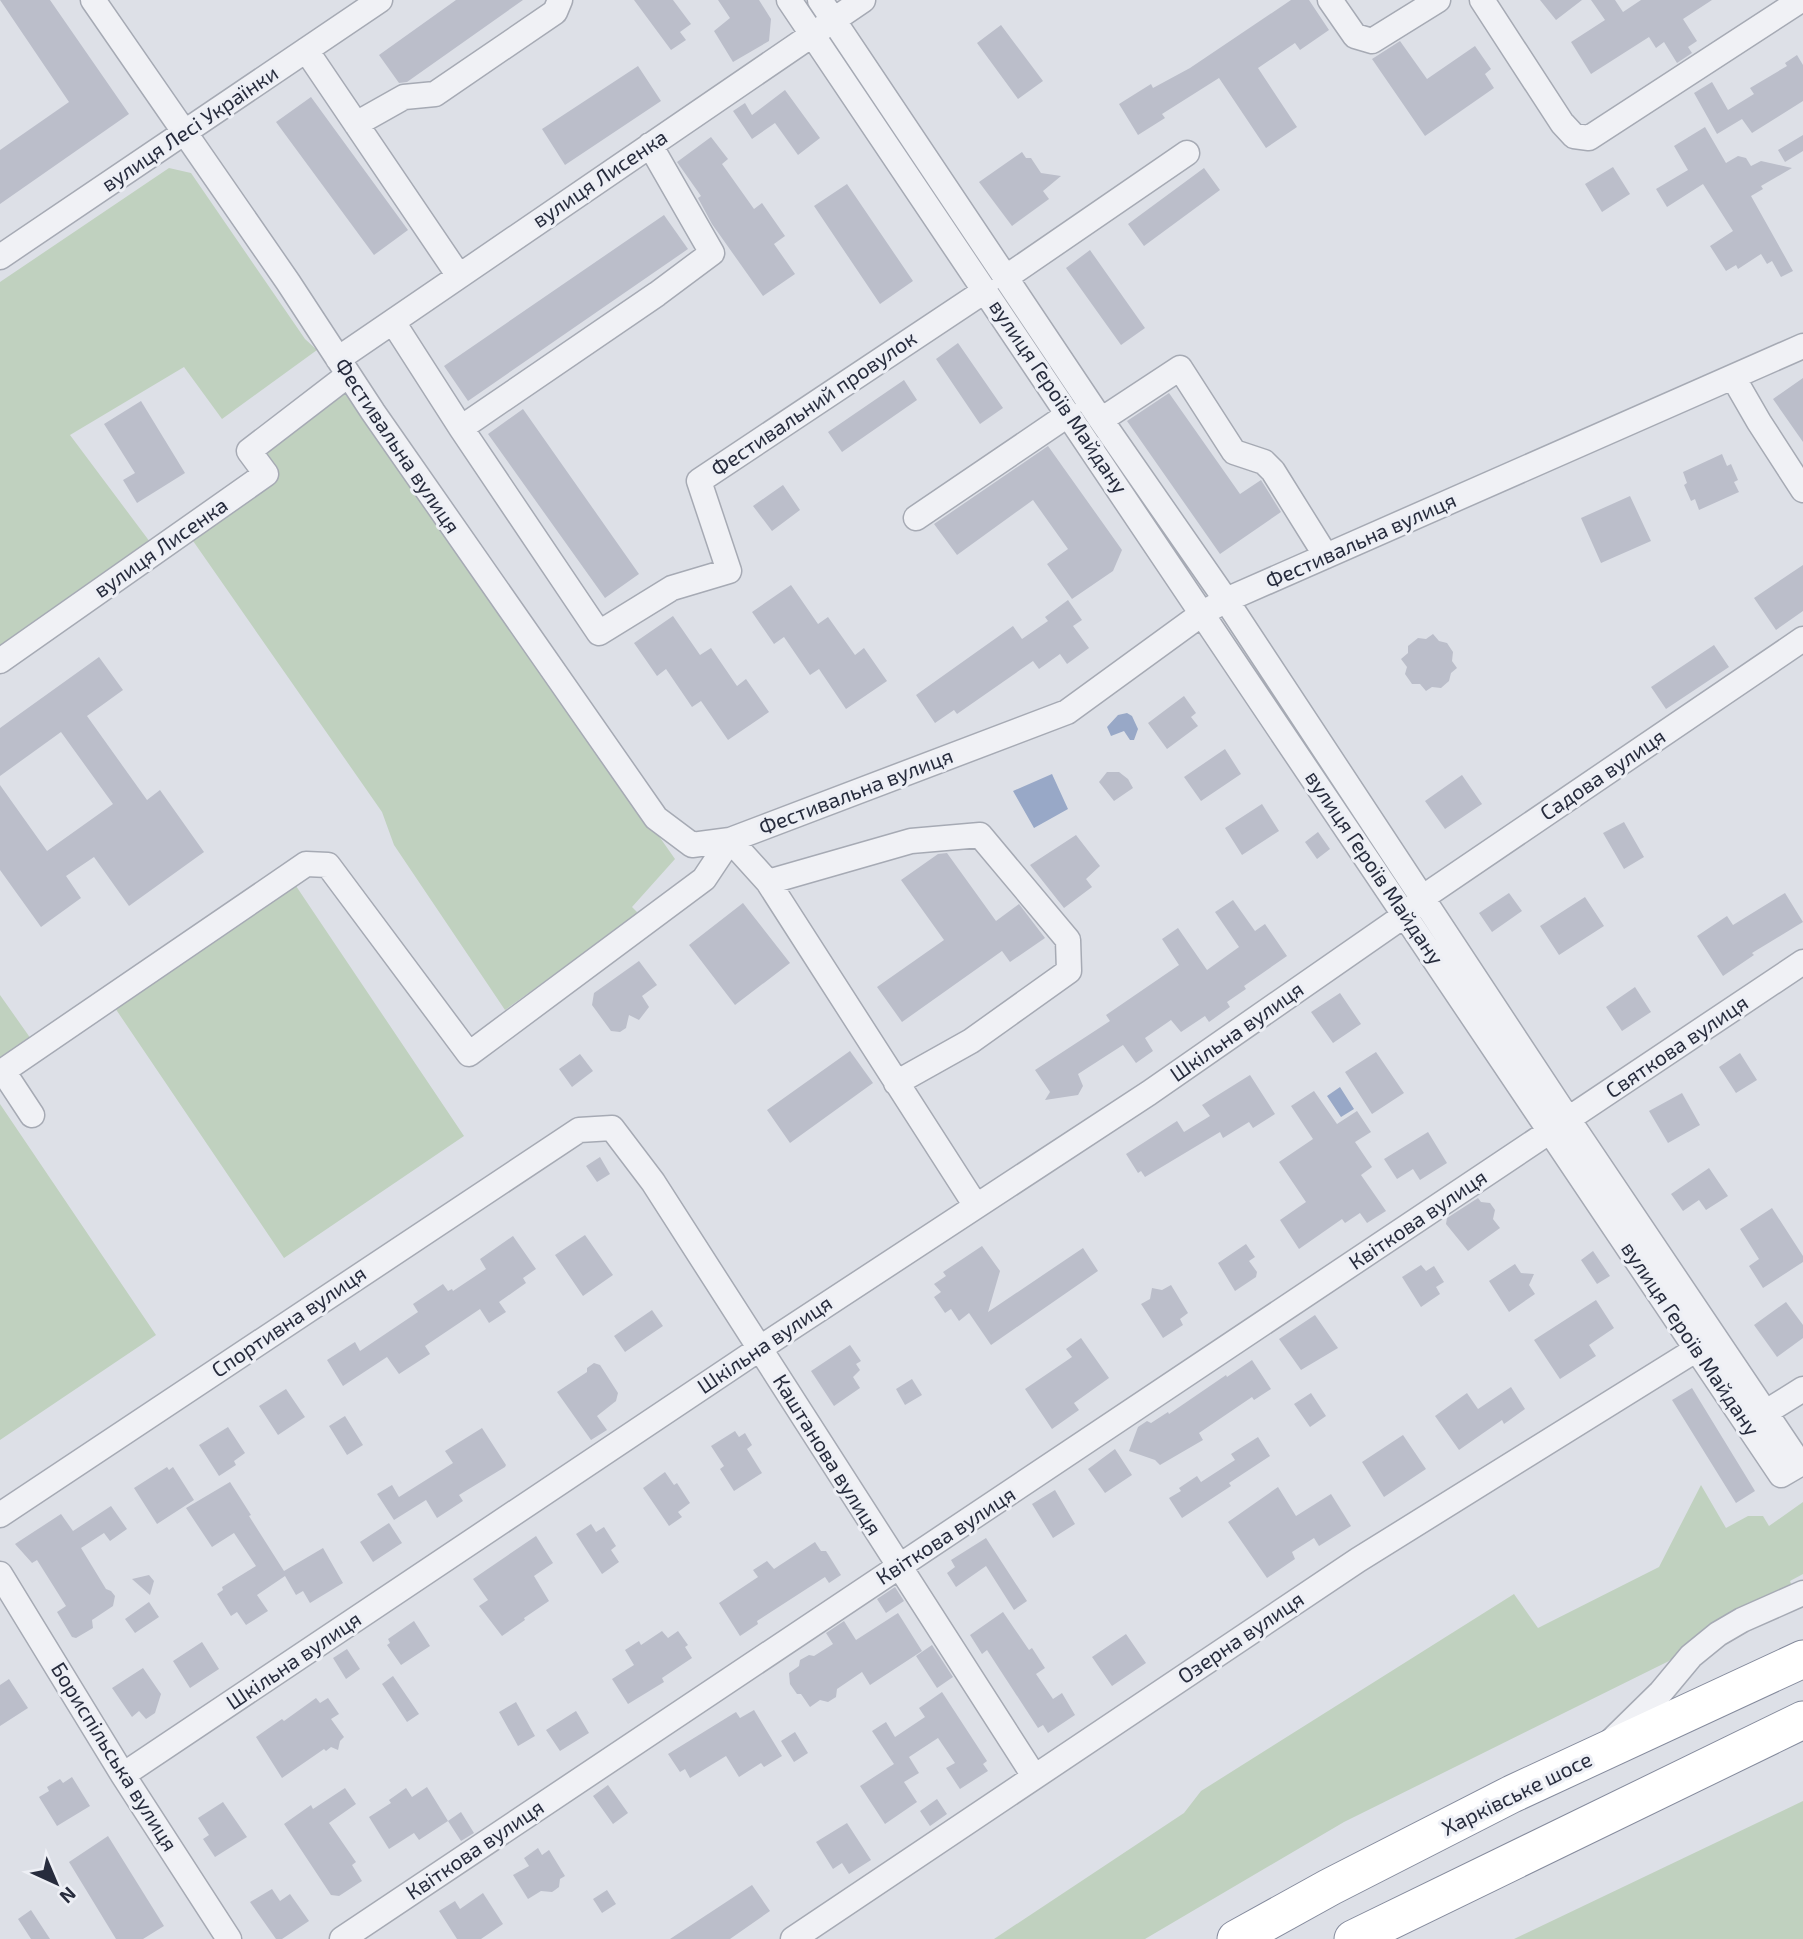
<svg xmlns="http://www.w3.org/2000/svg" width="1803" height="1939" font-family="'Exo 2',sans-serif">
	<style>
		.green { fill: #c0d1bf }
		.water { fill: #98a8c7 }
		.building { fill: #bbbeca }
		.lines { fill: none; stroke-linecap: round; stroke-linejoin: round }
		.minor-casing { stroke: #a6aab4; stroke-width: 27 }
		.highway-casing { stroke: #858b9d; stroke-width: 39 }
		.minor { stroke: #f0f1f5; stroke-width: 24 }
		.highway { stroke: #fff; stroke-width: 37 }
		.labels { text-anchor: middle; stroke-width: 6; stroke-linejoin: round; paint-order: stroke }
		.street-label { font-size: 21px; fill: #272c3d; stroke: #edeff5 }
	</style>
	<rect width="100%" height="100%" fill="#dde0e7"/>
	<!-- green -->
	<path class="green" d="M169,168l22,5 114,166 12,11 -95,69 -38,-52 -114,68 83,111 -153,106v-370z
		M347,392l328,467 -43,48 7,7 -134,96 -111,-165 -12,-33 -191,-274 84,-61 -19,-22z
		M294,883l170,253 -180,122 -171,-253z
		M0,995l31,44 -31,21z
		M0,1104l156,231 -156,105z
		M1701,1485l25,43 22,-12h15l6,10 34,-24v72l-13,7 3,8 -58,30 -68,43 -323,160 -199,117h-151l190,-126 17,-22 313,-197 24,34 121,-61z
		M1803,1801v138h-289z"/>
	<!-- water -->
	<path class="water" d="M1127,713l5,3 6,13 -4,11h-4l-6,-9 -13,5 -4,-9 11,-12z
		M1052,774l16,35 -34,19 -21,-37z
		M1340,1087l14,22 -13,8 -14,-21z"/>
	<!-- building -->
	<path class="building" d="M0,0h50l79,114 -129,90v-54l69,-48z
		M456,0h67l-116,82 -8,1 -20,-28z
		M634,0h39l18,24 -11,8 6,8 -15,10z
		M718,0h41l12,19 -2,22 -36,21 -19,-31 16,-13z
		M1291,0h18l20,30 -29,20 -5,-7 -37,25 39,59 -31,21 -47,-70 -57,36 3,4 -27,17 -19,-31 32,-20 2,4 37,-20z
		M1540,0h42l-26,20z
		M1591,0h24l8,12 18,-12h71l-29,19 14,22 -9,6 4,6 -15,10 -13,-21 -8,6 -7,-11 -58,37 -20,-32 34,-22z
		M1001,25l42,56 -25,18 -41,-56z
		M1400,41l27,38 48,-33 16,23 -6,5 9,14 -69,48 -53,-77z
		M1797,55l6,10v36l-51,32 -10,-14 -25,15 -23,-41 18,-11 16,28 26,-16 -4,-6 37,-22 -2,-3z
		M638,66l23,35 -96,64 -23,-36z
		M785,90l35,48 -22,17 -23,-32 -23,16 -19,-28 12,-8 7,12z
		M311,97l97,133 -34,25 -98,-133z
		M1705,127l21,36 12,-7 8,2 5,8 10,-5 31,7 -31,18 2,3 -12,7 42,75 -12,6 -9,-16 -5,3 -6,-10 -23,15 -2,-4 -10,6 -16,-25 23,-15 -30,-47 -36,23 -11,-18 32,-19 -14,-24z
		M1803,135v16l-18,11 -7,-12z
		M711,137l17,22 -6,5 32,45 8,-6 23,33 -11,8 21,30 -32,22 -51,-72 -14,-26 3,-2 -24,-34z
		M1022,152l4,6h5l10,15 20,3 -18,15 6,8 -37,27 -33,-44z
		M1613,167l17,27 -28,18 -17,-28z
		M1204,168l16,22 -76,56 -16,-22z
		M847,184l66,97 -33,23 -66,-98z
		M664,215l24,34 -220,152 -24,-35z
		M1090,250l55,78 -24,17 -55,-77z
		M958,343l45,65 -23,16 -44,-65z
		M1803,378v64l-30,-43z
		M904,380l13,20 -75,52 -14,-20z
		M1169,393l71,101 21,-14 20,32 -61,42 -93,-133z
		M141,401l44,72 -48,30 -14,-23 12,-7 -31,-49z
		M523,409l116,165 -34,24 -117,-164z
		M1048,446l74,104 -9,21 -41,28 -25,-35 21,-15 -35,-49 -76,55 -23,-31z
		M1722,454l5,12 4,-2 7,16 -4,2 5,10 -40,18 -4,-11 -4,2 -7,-16 3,-2 -4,-11z
		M783,485l17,25 -28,21 -19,-25z
		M1630,496l21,45 -50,22 -20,-45z
		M1803,565v46l-27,19 -22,-32z
		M791,585l27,39 10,-7 27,38 9,-7 23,33 -41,28 -27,-40 -9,6 -26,-38 -10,7 -22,-32z
		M1068,600l14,20 -9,6 16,22 -22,16 -7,-10 -21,15 -6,-8 -76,53 -3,-4 -19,13 -19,-28 97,-69 9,13 26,-18 -3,-4z
		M673,616l27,39 11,-7 26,38 9,-7 23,33 -41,28 -27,-39 -9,6 -26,-38 -9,7 -23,-33z
		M1433,634l6,7 8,2 6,9 -1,9 5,7 -6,5 -2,8 -8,7 -9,-1 -6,4 -6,-7h-8l-7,-10 2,-7 -6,-8 7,-6v-7l10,-8 8,1z
		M1714,645l15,22 -63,42 -15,-22z
		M99,657l24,33 -36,26 60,84 13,-10 44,62 -75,54 -35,-49 -28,19 15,22 -40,29 -41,-57v-85l47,66 66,-47 -52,-72 -61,44v-48z
		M1184,696l12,17 -5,4 7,9 -31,23 -19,-26z
		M1225,749l16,25 -40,27 -17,-24z
		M1107,772h12l9,7 5,9 -19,13 -15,-19z
		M1462,775l20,29 -37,25 -20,-28z
		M1262,804l17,27 -37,24 -17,-27z
		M1624,822l20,35 -20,12 -21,-36z
		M1318,832l12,17 -13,10 -12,-17z
		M1076,835l24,31 -14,13 6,8 -28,21 -34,-43z
		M947,853l49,68 23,-17 26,34 -35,24 -8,-11 -100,71 -25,-35 67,-47 -43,-60 37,-26z
		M1509,893l13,18 -30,21 -13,-19z
		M1785,893l18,29 -51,31 2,2 -31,21 -26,-40 30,-20 6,9z
		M1585,897l19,29 -45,29 -19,-29z
		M1233,900l22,31 10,-7 22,32 -43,30 2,3 -19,13 3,5 -21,15 -4,-6 -24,16 -10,-12 -26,18 8,13 -17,12 -13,-18 -45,29 5,12 -5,9 -33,5 5,-8 -15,-22 75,-49 -4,-6 73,-50 -17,-26 16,-11 29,42 32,-23 -24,-35z
		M743,903l47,60 -55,42 -46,-60z
		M639,961l18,24 -15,11 7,11 -10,13 -10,-5 -3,13 -6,4 -9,-1 -19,-26 2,-12z
		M1635,987l16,25 -29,19 -16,-24z
		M1340,993l21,31 -28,19 -22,-31z
		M850,1051l23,32 -83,60 -23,-33z
		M1376,1052l28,41 -32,21 -27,-42z
		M1740,1053l17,27 -21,13 -17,-26z
		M580,1054l13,17 -21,16 -13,-18z
		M1250,1075l25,39 -22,14 -4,-6 -26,16 -3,-6 -75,45 -4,-6 -3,2 -12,-19 51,-33 7,11 26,-16 -8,-11z
		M1314,1091l23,33 20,-13 14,21 -16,10 17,25 -11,8 25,36 -19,12 -7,-10 -15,10 -3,-4 -43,30 -19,-29 26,-18 -27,-40 34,-23 -22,-33z
		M1682,1093l18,32 -32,18 -19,-32z
		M1428,1132l19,31 -27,17 -7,-11 -16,10 -13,-20z
		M600,1157l10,17 -13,8 -11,-16z
		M1709,1168l19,28 -22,14 -7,-10 -16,11 -12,-17z
		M1478,1198l3,4 9,1 5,7 -2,9 7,9 -32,23 -22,-27 1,-6z
		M1772,1208l31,48v6l-40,26 -14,-22 10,-7 -19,-30z
		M585,1235l28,40 -30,21 -28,-41z
		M513,1236l23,33 -13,9 3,5 -27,19 7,10 -17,11 -9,-14 -55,37 5,8 -31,20 -12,-17 -44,29 -16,-26 28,-18 5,9 58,-39 -5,-8 30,-20 5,7 4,-2 1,2 33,-22 -6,-10z
		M1246,1244l9,13 -6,4 8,11 -1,5 -21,14 -17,-28z
		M982,1246l18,25 -12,41 95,-64 15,23 -107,74 -22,-32 -10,8 -8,-12 -6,4 -11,-16 7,-5 -7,-8 12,-8 -3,-4z
		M1593,1251l17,25 -13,8 -16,-24z
		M1515,1264l6,9 13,1 -5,11 6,9 -26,18 -20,-31z
		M1421,1265l5,6 8,-5 10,16 -8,5 4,7 -19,13 -19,-30z
		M1171,1285l17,28 -8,6 3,6 -20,13 -22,-34 9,-5 2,-11 10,2z
		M1596,1300l18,28 -25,17 7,11 -36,23 -26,-39z
		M1786,1302l17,23v13l-26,19 -23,-32z
		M652,1310l11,16 -38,26 -11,-16z
		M1315,1315l23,33 -37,22 -22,-31z
		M1081,1338l28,40 -35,25 5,7 -27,19 -27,-40 47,-32 -6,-8z
		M850,1345l11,16 -5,3 4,6 -7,7 7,11 -26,18 -23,-35z
		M1252,1360l19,29 -17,11 -2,-3 -53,36 4,7 -43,25 -5,-5 -26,-9 9,-24 9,-6 4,2 17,-11 1,2 57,-39 1,2z
		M594,1363l6,2 18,28 -2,8 -19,15 10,14 -16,10 -34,-48 30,-20v-4z
		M912,1379l10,16 -17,10 -9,-16z
		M1511,1387l14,22 -21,15 -2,-4 -43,30 -24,-34 32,-23 11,16z
		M1692,1388l63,103 -19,12 -64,-103z
		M286,1389l19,28 -27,18 -19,-29z
		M1311,1393l15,23 -16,11 -16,-23z
		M345,1416l18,29 -16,10 -18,-29z
		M228,1427l17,26 -11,8 2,4 -17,11 -20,-31z
		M482,1428l24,37 -1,2 -46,28 4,6 -26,17 -11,-18 -32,20 -17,-26 15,-9 7,12 54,-34 -8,-12z
		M735,1431l4,6 6,-4 7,12 -5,4 15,24 -28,18 -14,-22 4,-3 -13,-20z
		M1403,1435l23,34 -42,28 -22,-35z
		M1258,1437l12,19 -41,27 2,3 -49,32 -13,-20 12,-7 -2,-3 18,-12 4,6 34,-22 -4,-6z
		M1115,1449l17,26 -27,18 -17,-24z
		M167,1467l2,3 4,-3 21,33 -37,24 -23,-36z
		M665,1472l9,13 3,-2 13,20 -12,9 4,5 -13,9 -26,-38z
		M230,1482l21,33 -2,1 35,55 39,-23 20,35 -33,20 -7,-12 -7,4 -11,-19 -28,19 11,16 -22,14 -9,-13 -6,4 -14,-22 6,-4 -1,-3 34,-21 -22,-33 -22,14 -26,-39z
		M1278,1487l18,29 35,-22 20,32 -32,20 -5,-8 -22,14 3,7 -28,19 -39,-56z
		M1055,1490l20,34 -22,14 -21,-34z
		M111,1506l16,23 -17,12 -6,-8 -23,15 25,41 5,2 4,5 -2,10 -21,14 1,8 -17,10 -4,-1 -15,-25 9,-6 -17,-27 -12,-19 -5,3 -17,-19 46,-30 12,17z
		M389,1523l13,20 -29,19 -13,-20z
		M591,1524l5,8 8,-5 12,19 -5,4 8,12 -17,12 -26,-40z
		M536,1536l17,27 -19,13 15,25 -25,17 1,2 -23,16 -23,-30 9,-6 -15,-21z
		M986,1538l41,63 -13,9 -28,-44 -30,21 -9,-14 8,-6 -4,-7z
		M815,1542l6,9h5l15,24 -12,8 -4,-6 -68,44 1,3 -18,12 -21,-33 39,-26 -5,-7 14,-9 7,8z
		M149,1575l5,6 -4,14 -18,-16z
		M895,1587l9,14 -18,12 -9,-14z
		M149,1602l10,15 -24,16 -10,-14z
		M1003,1612l26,38 3,-2 13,20 -9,6 17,25 9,-6 13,22 -27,18 -5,-8 -5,3 -51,-78 -5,4 -12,-19z
		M898,1613l24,38 -52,34 -8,-13 -25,17 -1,8 -8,5 -8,-2 -10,7 -9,-13h-4l-7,-10 -1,-11 10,-7 1,-6 9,-5 5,1 19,-12 -7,-11 18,-12 12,19z
		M414,1621l16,25 -29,19 -14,-20 3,-2 -2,-4z
		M662,1631l6,7 10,-7 10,14 -3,2 7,11 -30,20 2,4 -36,22 -16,-25 22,-14 -9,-15 14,-9 2,4z
		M1126,1634l20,29 -34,23 -20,-29z
		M202,1642l17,27 -29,19 -17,-27z
		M932,1645l21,32 -16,11 -21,-32z
		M347,1649l13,20 -14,10 -13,-21z
		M143,1668l18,26 -6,19 -9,6 -7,-8 -7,6 -20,-29z
		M393,1676l26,38 -12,8 -25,-38z
		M9,1679l19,29 -28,18v-41z
		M942,1692l45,69 -4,3 5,7 -28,18 -14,-21 9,-5 -17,-25 -29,19 10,16 -15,9 13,20 -32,22 -25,-38 34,-22 -22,-33 14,-9 9,15 30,-20 -6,-9z
		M316,1698l4,5 8,-5 11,16 -8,5 13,18 -4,4 -2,9 -7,-3 -5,4 -2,-2 -42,29 -26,-41 26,-18 2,2z
		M516,1702l19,34 -17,10 -19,-34z
		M754,1710l28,46 -18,11 -3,-4 -22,14 -13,-21 -36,22 -5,-9 -5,3 -12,-18 68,-42 4,6z
		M576,1711l13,22 -29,18 -14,-21z
		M795,1732l13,21 -14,9 -13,-21z
		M72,1777l18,29 -33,20 -18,-29 10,-6 -2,-4 13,-8 3,4z
		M608,1785l20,28 -15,11 -20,-28z
		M427,1787l21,34 -29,19 -5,-7 -25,16 -20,-32 22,-14 -2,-3 17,-12 6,9z
		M345,1788l11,16 -27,19 27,39 -4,3 10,16 -23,15 -8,-1 -47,-71 27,-19 2,4z
		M937,1799l10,15 -17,12 -10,-15z
		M223,1802l24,35 -32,20 -12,-18 6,-4 -11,-17z
		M461,1812l13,21 -13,8 -13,-20z
		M847,1823l24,37 -22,14 -7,-11 -9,6 -17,-27z
		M108,1836l56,90 -21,13h-27l-47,-77z
		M538,1848l4,7 7,-5 16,26 -5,3 -1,8 -4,3 -3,2 -11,-1 -13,8 -15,-24 16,-9 -5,-8z
		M752,1885l18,26 -40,28h-60z
		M272,1889l8,12 10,-7 19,27 -27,18h-6l-26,-37z
		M607,1890l9,14 -14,9 -9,-14z
		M483,1893l20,31 -22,15h-24l-18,-28 16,-10 5,8z
		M31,1910l19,29h-19l-13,-20z"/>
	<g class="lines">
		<!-- minor casing -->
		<g class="minor-casing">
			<path id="minor" d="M93,0l195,282 85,130 283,406 36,27 38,-5 337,-128 136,-99 23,-13 577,-254
				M789,0l992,1475 19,-11 -232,-345 -342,-519 -125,-180 -281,-420
				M1330,0l25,36 17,5 66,-41
				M1482,0l80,123 12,13 15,2 212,-138
				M306,50l153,226
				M356,124l48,-27 31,-3 120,-82 5,-12
				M0,257l380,-257
				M1005,278l182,-125
				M393,322l68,106 196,-134 55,-41 -62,-108
				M338,359l525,-359
				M1733,377l26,45 44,68
				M1101,420l79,-52 54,84 30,10 9,9 53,85
				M461,428l138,205 73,-45 57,-17 -30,-90 287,-191
				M916,518l153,-104
				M0,661l266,-187 -17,-23 99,-76
				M768,882l143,-41 69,-6 88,105 1,31 -98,70 -75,42
				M32,1115l-29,-44 303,-207 22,1 141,189 235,-175 26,-39 38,42 208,324
				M1766,1412l37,-23
				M0,1515l579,-385 33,-2 41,54 381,594
				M0,1574l123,201 106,164
				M1610,1742l51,-50 30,-36 27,-22 24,-14 61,-27
				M123,1775l654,-438 372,-244 256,-178 17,-17 381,-259
				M342,1939l1461,-977
				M793,1939l565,-379 339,-211"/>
		</g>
		<!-- highway casing -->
		<g class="highway-casing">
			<path id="highway" d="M1236,1939l94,-52 182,-93 291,-135
				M1353,1939l450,-219"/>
		</g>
		<!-- minor -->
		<use href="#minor" class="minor"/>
		<!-- highway -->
		<use href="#highway" class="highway"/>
	</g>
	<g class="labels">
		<!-- street labels -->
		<g class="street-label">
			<text transform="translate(190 129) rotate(-34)" y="7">вулиця Лесі Українки</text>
			<text transform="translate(600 179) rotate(-34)" y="7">вулиця Лисенка</text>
			<text transform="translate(1058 397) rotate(56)" y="7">вулиця Героїв Майдану</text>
			<text transform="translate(814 404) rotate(-34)" y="7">Фестивальний провулок</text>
			<text transform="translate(397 446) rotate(56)" y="7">Фестивальна вулиця</text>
			<text transform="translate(1361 541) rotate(-24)" y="7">Фестивальна вулиця</text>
			<text transform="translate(161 548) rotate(-35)" y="7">вулиця Лисенка</text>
			<text transform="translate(1603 775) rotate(-34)" y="7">Садова вулиця</text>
			<text transform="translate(856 792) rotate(-21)" y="7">Фестивальна вулиця</text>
			<text transform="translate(1374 868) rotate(56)" y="7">вулиця Героїв Майдану</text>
			<text transform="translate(1237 1032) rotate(-35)" y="7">Шкільна вулиця</text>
			<text transform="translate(1677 1047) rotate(-34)" y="7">Святкова вулиця</text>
			<text transform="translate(1418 1220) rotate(-34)" y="7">Квіткова вулиця</text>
			<text transform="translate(289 1322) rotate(-34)" y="7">Спортивна вулиця</text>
			<text transform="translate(1690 1339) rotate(56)" y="7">вулиця Героїв Майдану</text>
			<text transform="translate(765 1345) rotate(-34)" y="7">Шкільна вулиця</text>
			<text transform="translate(827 1455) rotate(58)" y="7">Каштанова вулиця</text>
			<text transform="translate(946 1536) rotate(-33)" y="7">Квіткова вулиця</text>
			<text transform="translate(1241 1638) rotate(-34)" y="7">Озерна вулиця</text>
			<text transform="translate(294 1661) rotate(-34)" y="7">Шкільна вулиця</text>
			<text transform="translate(114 1757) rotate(58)" y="7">Бориспільська вулиця</text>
			<text transform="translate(1517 1794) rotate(-26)" y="7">Харківське шосе</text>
			<text transform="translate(475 1850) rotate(-34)" y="7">Квіткова вулиця</text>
		</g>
	</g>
	<!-- north arrow -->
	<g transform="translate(56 1883) rotate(136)" stroke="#edeff5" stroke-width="5" paint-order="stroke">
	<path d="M0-5L12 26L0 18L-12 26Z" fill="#272c3d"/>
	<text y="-10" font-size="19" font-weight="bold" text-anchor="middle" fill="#272c3d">N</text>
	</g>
</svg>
